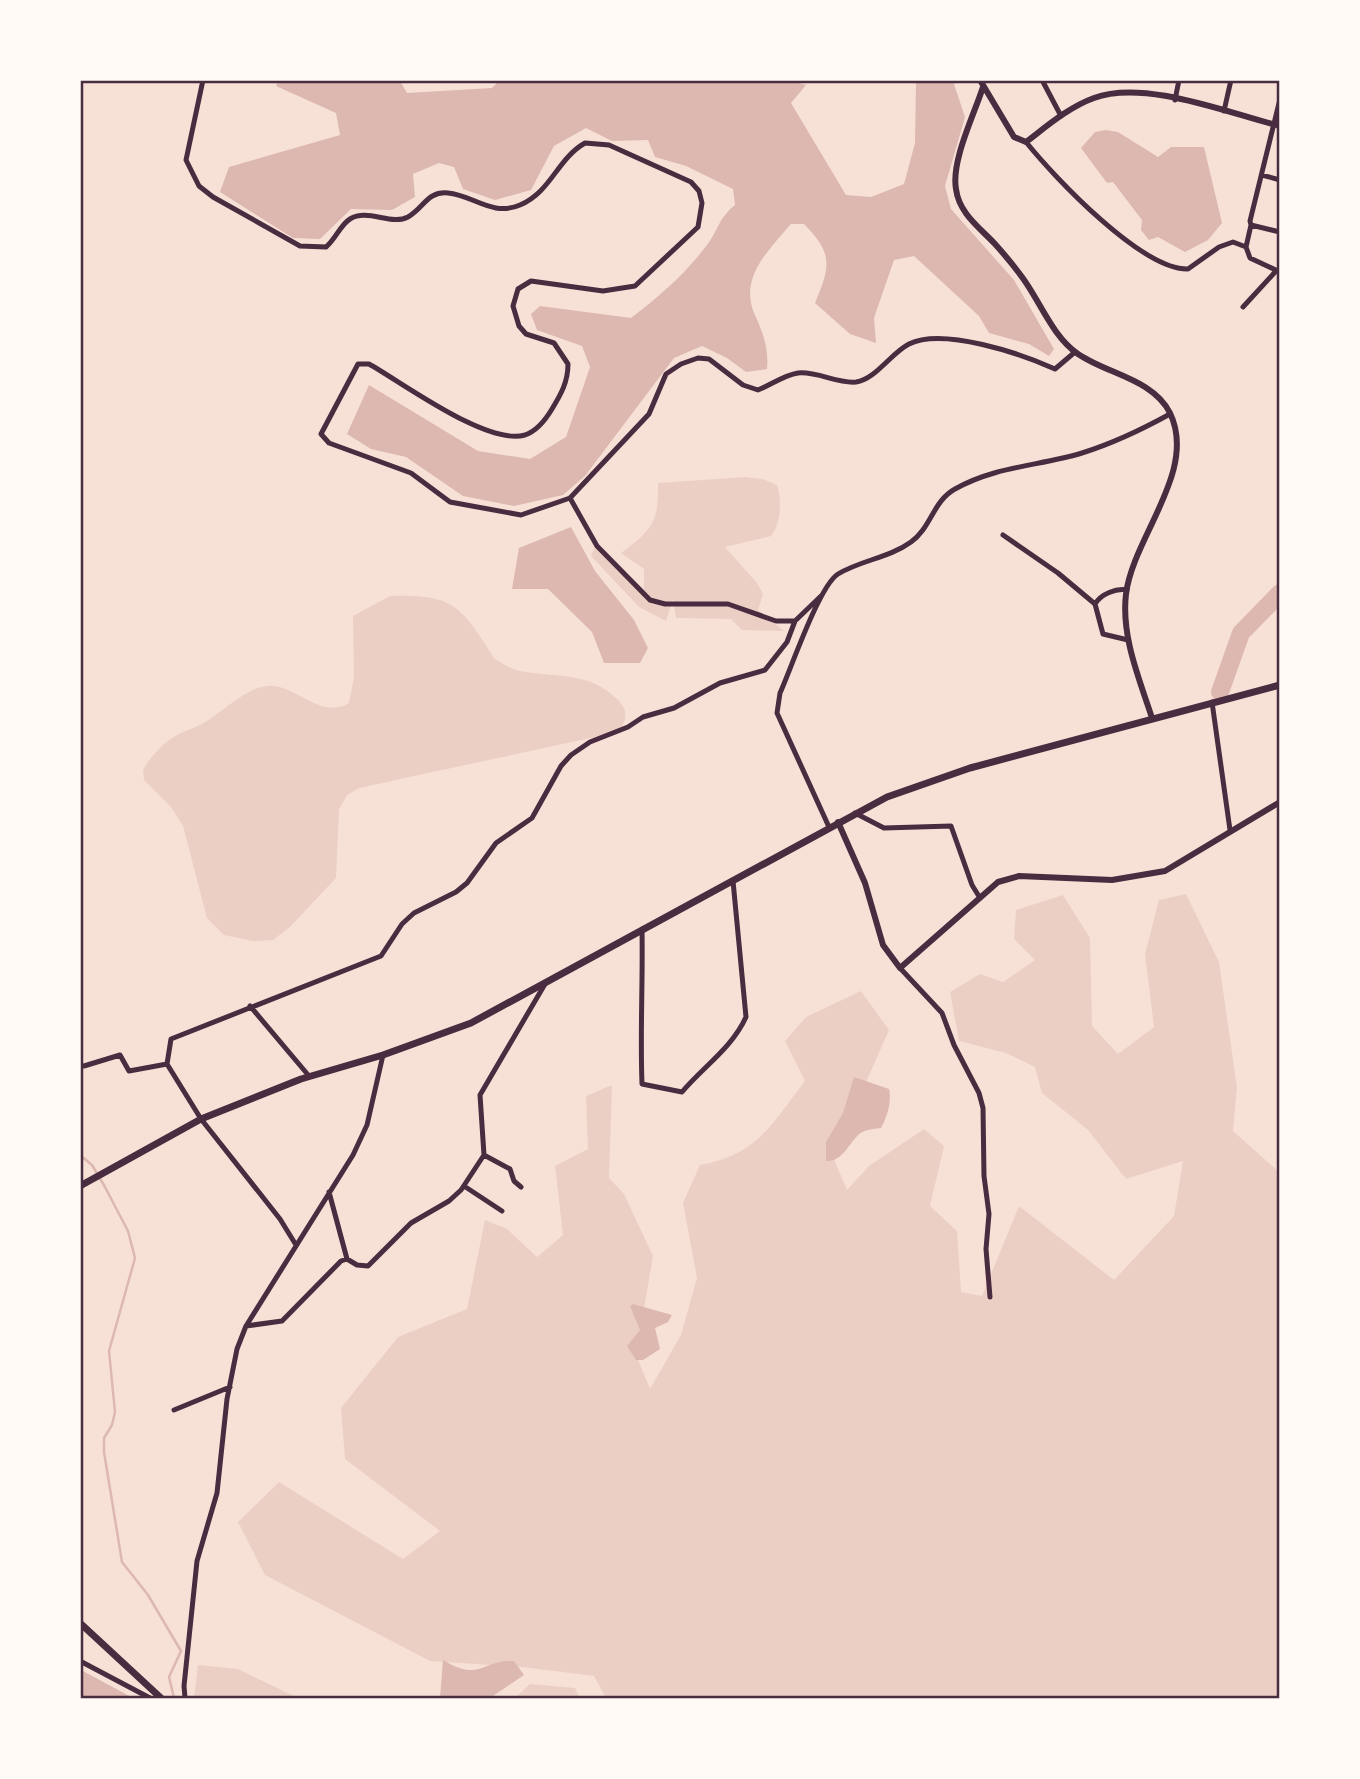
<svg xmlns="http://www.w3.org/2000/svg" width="1360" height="1779" font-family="'Source Serif 4',serif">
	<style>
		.green { fill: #ebcfc5 }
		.water { fill: #dcb8b0 }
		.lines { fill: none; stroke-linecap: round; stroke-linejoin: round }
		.stream { stroke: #dcb8b0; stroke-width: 2.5 }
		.river { stroke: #dcb8b0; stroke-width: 18 }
		.minor { stroke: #4a2c40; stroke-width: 5 }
		.tertiary { stroke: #4a2c40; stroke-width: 6 }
		.secondary { stroke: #4a2c40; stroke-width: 7 }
		.neatline { fill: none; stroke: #4a2c40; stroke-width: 2.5 }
	</style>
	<rect width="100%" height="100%" fill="#f7e1d7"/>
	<!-- green -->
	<path class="green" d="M745,477l18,2 14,6c5,15 4,40 -6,51l-46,11 32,36 6,11 -5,16 26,21 -42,-1 -11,-11 -55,-1 -3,-19 -7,22 -27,-14 -48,-51 5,-12 48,45v-20l-23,-16c31,-23 38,-31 37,-70z
		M390,596c66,-2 71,11 105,63 8,5 16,10 25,12 37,7 70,0 98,29 10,10 9,19 2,30l-20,6 -241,52 -12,7 -8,14 -3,69 -46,49 -17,13 -21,1 -28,-6 -17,-17 -24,-92 -12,-19 -27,-27 -1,-10c6,-11 18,-25 29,-32 9,-6 20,-9 30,-14 19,-11 43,-36 65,-38 28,-3 54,35 82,17l5,-26 -1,-61z
		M1186,894l33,68 18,125 -4,44 46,41v526h-673l-12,-22 -72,-9 -92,-6 -165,-86 -27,-53 41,-40 124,77 37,-28 -95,-72 -4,-51 57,-71 69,-28 18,-89 22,9 30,28 26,-22 -8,-69 33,-17 -2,-53 26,-11 -3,93 15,16 29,62 -17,99 14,34 31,-54 16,-57 -14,-75 17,-38c58,-11 71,-40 105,-84l-20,-40 21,-24 55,-26 28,39 -56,127 14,33 22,-24 55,-37 20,17 -14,60 27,25 4,61 21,4 37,-90 95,74 60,-64 9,-55 -57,18 -38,-49 -46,-37 -7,-26 -29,-14 -47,-12 -9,-49 30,-18 23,8 32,-22 -21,-21 2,-29 47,-15 27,43 2,88 26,28 36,-27 -9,-73 14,-54z
		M198,1665l40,4 60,29h-104z
		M530,1684l45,4 5,10h-65z"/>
	<!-- water -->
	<path class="water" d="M500,80l291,1 15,4 -15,18 55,92 25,2 33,-13 11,-41 1,-62h37l12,36 -20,69 6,23 63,71 40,69 -5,7 -20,-12 -40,-11 -10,-17 -65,-60 -20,4 -20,58 2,25 -26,-9 -35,-31c15,-36 19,-49 -11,-79h-13c-22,26 -53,54 -36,91 8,18 14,34 12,54l-21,3 -19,-14 -25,-12 -28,12 -89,118 -22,19 -49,11 -51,-10 -57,-39 -35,-8 -24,-15 22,-49 109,66 52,8 36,-22 24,-70 -8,-21 -45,-16 -6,-16 9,-8 91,12c29,-22 54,-44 76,-73 12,-16 11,-26 28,-40l-2,-16 -47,-23 -31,-9 -7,-17 -36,1 -26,-13 -32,18 -23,44 -36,10 -32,-11 -9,-22 -15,-4 -26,11 2,23 -23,13 -41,-1 -31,30 -27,-1 -73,-46 9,-25 111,-32 -4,-22 -60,-27 2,-5h122l7,12 85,-5z
		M1106,130l12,2 40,25 13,-10h33l18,76 -14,17 -23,12 -27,-15 -9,3 -8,-10 1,-10 -29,-38 -6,1 -26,-35 14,-16z
		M571,527l24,44 39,49 14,28 -8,15h-36l-12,-31 -44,-43h-36l7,-41z
		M854,1077l35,12c3,13 -2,28 -8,39 -8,1 -18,2 -23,7 -10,10 -16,27 -32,26v-19l17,-29z
		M633,1304l39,11 -4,7 -13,6 5,21 -17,11h-7l-9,-14 13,-16 -10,-24z
		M443,1660c37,23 39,-1 71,1l10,14 -34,23h-50z
		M81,1670l52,28h-52z"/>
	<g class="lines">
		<!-- stream -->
		<path class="stream" d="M80,1155l12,10 13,22 23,44 7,27 -26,93 6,61 -3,13 -8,13v14l18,110 26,33 33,56 -12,26 5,21"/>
		<!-- river -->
		<path class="river" d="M1220,692l21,-59 39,-40"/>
		<!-- minor -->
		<path class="minor" d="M203,80l-17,80 13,26 14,11 87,49 26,1c10,-8 14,-22 24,-28 18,-11 41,7 58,-2 16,-9 19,-26 40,-24 25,2 44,24 72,12 31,-13 37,-46 65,-62l24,2 82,37 8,9 3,12 -4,24 -63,59 -32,5 -72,-10 -13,8 -5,17 6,20 7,8 28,9 14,21c0,18 -7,30 -16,45 -6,10 -15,22 -27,26 -38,11 -122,-52 -156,-71h-11l-37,70 8,9 82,30 39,29 71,13 49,-17 79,-84 17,-40 15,-10 17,-6 11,1 34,26 15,5c13,-5 26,-15 40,-17 19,-2 40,11 58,9 20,-3 35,-29 53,-38 34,-17 113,10 146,25l20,-17
			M1042,80l19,36
			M1280,99l-30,122 1,4 29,7
			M1175,100l4,-20
			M1224,111l7,-31
			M1026,142c29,36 116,128 162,127l31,-22 14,-5 13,5
			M1262,175l18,5
			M1251,225l-5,22 4,11 30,14
			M1243,307l33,-36
			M570,498l27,48 53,54 15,4h63l48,17h19
			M1003,535l55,38 37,31
			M1127,590c-11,-2 -26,4 -32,14l8,30 25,6
			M1212,702l18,128
			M855,813l29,15 67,-2 21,59 8,13
			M829,827l-52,-114 3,-20c11,-24 39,-107 58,-119 23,-14 51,-16 73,-32 20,-14 22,-41 44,-53 41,-23 84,-23 127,-36 32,-10 59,-23 88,-39
			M642,929c1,52 -2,103 0,155l40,8c21,-25 50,-44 64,-75l-13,-136
			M900,968l42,45 12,32 25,48 4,15 1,68 5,38 -3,35 4,48
			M250,1006l59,70
			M84,1066l36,-11 9,16 38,-7
			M484,1155l26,14 4,12 7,6
			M464,1186l38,25
			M329,1192l18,67
			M296,1245l-16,-26 -79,-100 -34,-55 4,-25 210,-83 21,-32 12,-11 42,-21 11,-9 29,-40 36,-25 29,-52 10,-11 19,-13 38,-15 15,-10 31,-9 46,-25 45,-13 22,-28 8,-21 26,-25
			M246,1326l36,-5 59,-60 6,-2 10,6 11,1 43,-43 38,-22 12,-11 23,-35 -4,-60 65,-111
			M174,1410l56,-23
			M80,1661l70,37
			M185,1698l-1,-12 13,-125 20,-68 10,-94 10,-50 9,-23 107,-171 14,-30 16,-70"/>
		<!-- tertiary -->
		<path class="tertiary" d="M980,80l34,57 12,5c21,-16 43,-35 68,-44 50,-19 134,15 186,28
			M983,87c-9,28 -32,74 -27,102 3,24 23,38 39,55 9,10 19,22 27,33 18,24 30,59 56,77 29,20 75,25 92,59 28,58 -37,124 -44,181 -5,42 13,84 26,124
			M838,822l27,61 18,62 17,23 98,-86 21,-6 93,4 53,-9 115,-69"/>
		<!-- secondary -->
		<path class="secondary" d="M80,1186l121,-67 100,-40 82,-24 88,-32 416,-226 83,-29 310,-83
			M80,1623l81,75"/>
	</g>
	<!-- border -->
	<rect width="1360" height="1779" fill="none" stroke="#fffaf5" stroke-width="164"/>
	<rect x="82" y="82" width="1196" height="1615" class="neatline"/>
</svg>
